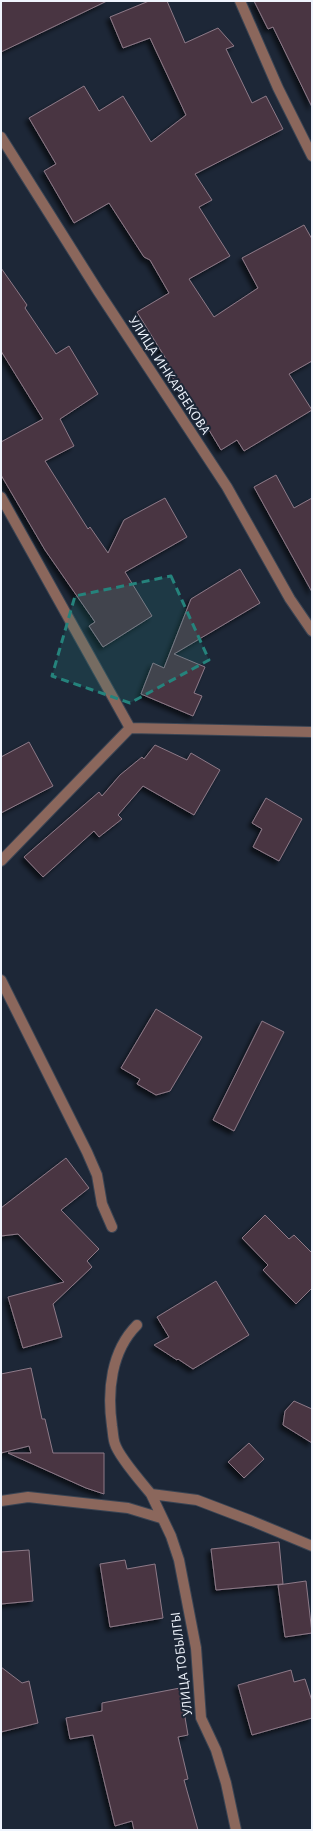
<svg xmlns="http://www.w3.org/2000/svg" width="313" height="1831" font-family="'Alegreya Sans',sans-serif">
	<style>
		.building { fill: #483643; stroke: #8d7987; filter: url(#shadow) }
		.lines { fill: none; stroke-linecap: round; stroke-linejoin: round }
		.minor-casing { stroke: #3a4453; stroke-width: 12 }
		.minor { stroke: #8b675c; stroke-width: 10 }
		.marked { fill: #25837c; fill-opacity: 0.2; stroke: #25837c; stroke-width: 3; stroke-dasharray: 8 5; stroke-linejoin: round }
		.labels { text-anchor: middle; stroke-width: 4; stroke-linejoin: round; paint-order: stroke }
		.street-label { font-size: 14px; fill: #eff4fd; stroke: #1d2737 }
	</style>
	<defs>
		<filter id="shadow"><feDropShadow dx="-3.5" dy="3.5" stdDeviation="2" flood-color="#0009"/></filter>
	</defs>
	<rect width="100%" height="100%" fill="#1d2737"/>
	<!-- building -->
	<path class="building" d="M1,1h106l-106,51z
		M149,1h18l18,42 33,-15 16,18 -8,3 26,54 14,-7 17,33 -88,45 17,26 -13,7 31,49 -41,23 25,38 44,-29 -16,-30 62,-33 8,14v122l-23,13 23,36 -68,41 -7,-11 -16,10 -36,-60 -3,2 -20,-31 4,-2 -29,-47 32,-19 -19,-33 -6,-3 -35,-54 -35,20 -30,-52 12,-7 -27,-46 55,-32 15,25 24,-15 28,46 35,-27 -36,-77 -27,10 -13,-31z
		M254,1h58v106l-39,-80 -5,2z
		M1,268l26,37 -2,3 31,46 13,-8 29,48 -38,25 14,27 -29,15 43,68 2,-2 18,26 16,-33 41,-22 22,39 -62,35 27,44 -49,31 -14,-21 6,-4 -50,-72 -44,-75v-33l42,-23 -42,-68z
		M276,475l18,33 18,-10v94l-58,-105z
		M240,569l20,34 -86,51 31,13 -11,26 8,3 -9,20 -52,-22 12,-31 11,5 27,-69z
		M29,742l24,44 -52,27v-56z
		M155,745l32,15 4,-7 29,17 -26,45 -51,-29 -25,29 4,4 -23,18 -5,-6 -51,46 -19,-20 75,-65 3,4 18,-21 22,-18 2,2z
		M266,798l36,21 -23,42 -26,-14 9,-18 -10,-6z
		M156,1009l46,28 -32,54 -14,4 -19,-11 3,-5 -19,-11z
		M262,1021l22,11 -50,99 -21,-11z
		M66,1158l23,30 -28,22 38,39 -12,12 5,6 -39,37 9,33 -39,11 -15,-51 56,-15 -46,-48 -17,2v-28z
		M265,1215l24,24 5,-4 18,18v35l-16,16 -33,-34 5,-5 -26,-27z
		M216,1281l33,54 -56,34 -15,-10 -1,1 -23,-15 15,-8 -12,-20z
		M31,1368l11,51h3l8,34h51v41l-18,-6 -78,-35h23l-2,-7 -28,7v-79z
		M294,1401l18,8v34l-29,-18 2,-14z
		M249,1443l15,16 -20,19 -16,-16z
		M279,1542l4,42 -67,6 -5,-41z
		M29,1550l4,51 -32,3v-52z
		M125,1560l2,9 28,-5 8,54 -53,9 -10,-63z
		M306,1581l6,52 -27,4 -7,-52z
		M1,1667l21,16 7,-2 9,42 -37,9z
		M291,1670l3,12 11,-3 7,22v17l-60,17 -14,-50z
		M180,1688l8,47 -10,2 10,42 -4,1 14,50h-64l-2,-9 -17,5 -22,-91 -23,4 -4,-21 36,-7v-8z"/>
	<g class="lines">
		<!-- minor casing -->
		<g class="minor-casing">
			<path id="minor" d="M240,1l38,87 34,68
				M1,137l97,154 129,196 63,112 22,32
				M1,497l129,231
				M1,861l129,-133 182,4
				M1,980l86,172 10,23 5,29 10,23
				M137,1325c-26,26 -30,66 -25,101 1,6 1,13 3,18 4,13 27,39 36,50l46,6 55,21 60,25
				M151,1494l20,42 8,24 17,88 5,70 15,32 10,33 10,47
				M1,1501l27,-4 100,11 33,10"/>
		</g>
		<!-- minor -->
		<use href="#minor" class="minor"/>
	</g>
	<!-- marked area -->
	<path class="marked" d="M171,576l38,84 -79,43 -78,-27 23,-80z"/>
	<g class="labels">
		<!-- street labels -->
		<g class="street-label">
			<text transform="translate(170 375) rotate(57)" y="5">УЛИЦА ИНКАРБЕКОВА</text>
			<text transform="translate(181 1664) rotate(-97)" y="5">УЛИЦА ТОБЫЛГЫ</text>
		</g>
	</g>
	<!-- border -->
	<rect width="313" height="1831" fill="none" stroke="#eff4fd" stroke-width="4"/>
</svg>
